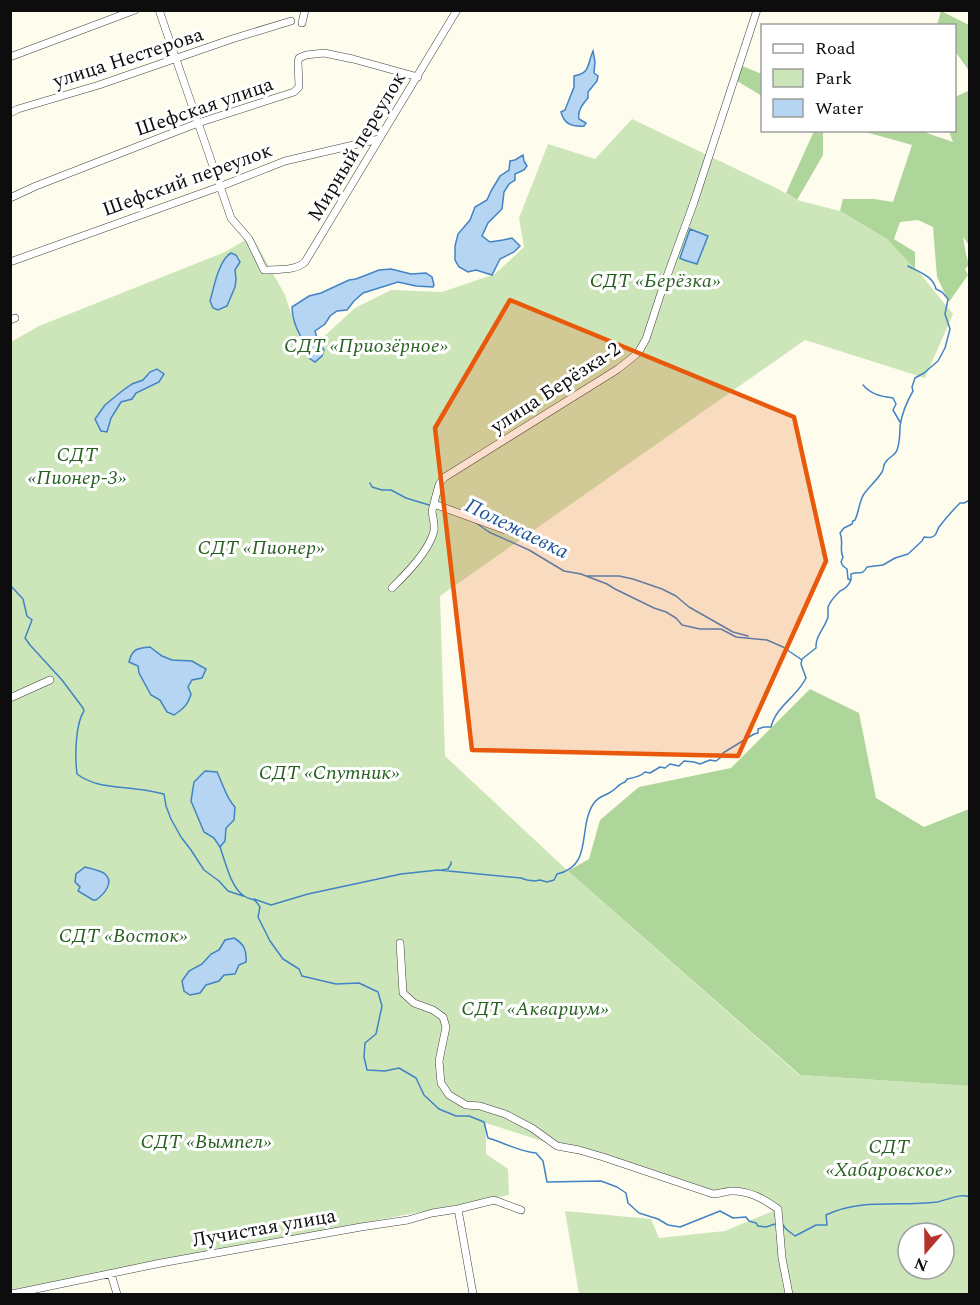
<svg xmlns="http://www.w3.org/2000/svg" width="980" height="1305" font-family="Spectral,serif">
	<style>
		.green { fill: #cce6b9; fill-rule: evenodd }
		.forest { fill: #afd69a }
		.water { fill: #b5d5f2; stroke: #4183c5; stroke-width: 1.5 }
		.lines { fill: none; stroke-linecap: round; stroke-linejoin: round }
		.stream { stroke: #4183c5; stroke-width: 1.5 }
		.street-casing { stroke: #404040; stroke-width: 8 }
		.street { stroke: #fff; stroke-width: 7 }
		.marked { fill: #e8590c; fill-opacity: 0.2; stroke: #e8590c; stroke-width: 4.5; stroke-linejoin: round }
		.labels { text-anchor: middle; stroke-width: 6; stroke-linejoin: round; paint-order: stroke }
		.street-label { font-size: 20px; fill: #0d0d0d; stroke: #fff }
		.park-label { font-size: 20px; font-style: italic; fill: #286021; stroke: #fff }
		.water-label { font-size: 21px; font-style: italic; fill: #1e5697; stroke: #fff }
	</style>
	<rect width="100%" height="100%" fill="#fefced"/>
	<!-- green -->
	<path class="green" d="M632,119l146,70 19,11 43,11 47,28 28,29 3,3 35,43 -28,64 -120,-38 -365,256 5,160 123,115 231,204 170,11v208h-390l-14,-83 86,8 8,19 66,-7 48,-20 -25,-16 -41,-1 -221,-71v31l22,15 1,26 -498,95v-948l28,-16 186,-74 27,-16 33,59 19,57 14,-10 37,-34 36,-18 51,2 53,-18 29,-27 -5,-29 29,-74 47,15zM908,1233h36v36h-36z"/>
	<!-- forest -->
	<path class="forest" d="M941,11l28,14v46l-14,-20 -1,-25 -17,-1z
		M742,66l20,8v22l-25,-15z
		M969,86v159l-6,-8 3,17 3,11 -4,4 3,6 -19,27 -12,-25 -4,-50 -15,-7 -18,2 -6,17 21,13v17l-28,-30 -47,-28 3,-12h31l19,3 19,-57 -50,-14h59l32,11 -4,-11 5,-1 1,-33 13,-6z
		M814,131h9v24l-26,45 -11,-7z
		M810,689l49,24 17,85 48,29 45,-18v277l-169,-11 -232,-204 21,-12 11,-39 39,-33 92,-19z"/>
	<!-- water -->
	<path class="water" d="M593,51l2,11 -1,11 4,3 -1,5 -9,11v6c-5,6 -11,13 -9,21l7,4 -2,3c-12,1 -20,-2 -23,-14l4,-2 9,-23v-11c17,-3 13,-12 19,-25z
		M523,155l1,6 3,5 -3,4 -9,4v6l-6,4 -5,8 -2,17 -14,14 -6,13 8,6 13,-2 9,-2 8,8 -6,6 -14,7 -8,16 -16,-5 -8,2 -9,-5 -4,-7v-14l3,-12 12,-14 5,-13 12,-7 4,-9 9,-15 9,-6 1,-9 5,-1z
		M690,229l18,7 -11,28 -13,-4 -4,-2z
		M231,253l5,2 4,7 -5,8 1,9 -1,8 -8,19 -9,4 -5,-2 -3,-7c4,-13 8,-40 21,-48z
		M391,269l20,5 15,-1 6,4 2,8 -1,2 -17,-1 -18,-4 -35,11 -9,8 -7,9 -10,1 -7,5 -5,8 -10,7 3,11 6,8 -2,6 -7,6 -6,-4c-4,-18 -17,-31 -17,-51l17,-11 12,-3 28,-13 7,-1 23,-9z
		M157,369l7,5 -5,8 -23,11 -4,6 -11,3 -10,16 -4,14 -6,-1 -6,-12 10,-14 17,-14 10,-7 11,-4 7,-8z
		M150,647l12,9 10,4 20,1 14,8 -4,9 -10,2 -4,7 3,7c-3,11 -8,15 -17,21l-7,-3 -7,-12 -9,-5 -12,-22 -1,-7 -9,-4c3,-13 8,-14 21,-15z
		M205,771l12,1c6,12 9,26 18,35l-1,13 -8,8 -1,13 -5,6 -6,-9 -10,-6 -13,-31 3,-19z
		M85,867c4,1 18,4 20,7 10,9 -2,21 -9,26h-3l-15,-9 2,-4 -5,-5 1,-8z
		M234,938c10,6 13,12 12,24l-7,3 -4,9 -11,1 -5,6 -13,4 -6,8 -10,2 -6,-4 -2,-10 7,-10 13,-7 9,-10 8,-4 6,-10z"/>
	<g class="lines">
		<!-- stream -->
		<path class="stream" d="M863,385c9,10 17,11 30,13l3,6 -3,6 7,12
			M370,483l2,4 10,3h9l15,8 23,7
			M476,523l13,9 40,18 35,21 17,3 26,10 8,5 39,19 12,4 10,6 6,7 18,4h21l15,8 31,3 16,7 19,13
			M588,576h31l14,3 29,10 14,7 13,11 44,25 15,4
			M851,580v-6c8,-3 11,2 16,-7l16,-2 12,-7 13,-4 14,-13 2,-4c3,0 6,2 10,-1 3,-2 3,-6 5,-9 6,-8 13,-16 21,-24h4l6,-3
			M10,585l13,14 4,17 5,4 -7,18 5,7 32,35 21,28 1,3c-9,13 -9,47 -7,63 17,13 38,12 59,15 9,1 19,3 28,5l2,12 5,13 10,18 10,13 13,20 15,11 9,10 15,5
			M220,847c5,14 11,41 24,49 9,6 8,-1 16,11l-2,10 12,24 13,18 16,10 3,7 34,8 23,-1 19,9 4,14 -6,28 -11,9 -1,14 3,13 18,1 14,-3 17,10 8,17 15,14 17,7h13l15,6 4,16c17,5 32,14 48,15l7,8 4,21 54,-1 16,6 9,6 2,10 11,10 19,6 10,6 12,2 40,-16 13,7 13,-1 3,4 7,2 2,3 8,1 9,-3
			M442,870l6,-1 3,-5v-2
			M254,899l17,6 37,-11 93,-20 37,-4 83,8 6,2 8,1 5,-1 7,2 7,-2 3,-6c37,-8 20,-47 37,-71 4,-6 10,-7 15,-10 7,-3 9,-9 16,-11l2,-3c6,-1 13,-2 18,-7l5,1 10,-6 5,1 5,-4 9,2 5,-5 10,1 6,2 10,-4 6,1 4,-3 3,-5 31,-19 4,-1v-4l6,-2h7c5,-21 26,-30 35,-49l-5,-14 1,-5 14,-11c-1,-12 9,-20 12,-31 0,-1 0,-10 0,-10 2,-6 8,-12 12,-16 5,-2 9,-6 11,-11l-3,-1 -1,-10 -4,-3 -2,-4 2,-5c-4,-7 1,-16 -3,-24l4,-5 8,-4 1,-3 2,-1c4,-8 4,-19 9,-26 6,-8 13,-14 18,-22 2,-3 1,-6 3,-9 3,-6 10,-7 12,-13 3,-8 3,-16 3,-24 2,-13 6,-23 13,-35l-1,-4 3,-9 9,-5 14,-12 7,-13 5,-19 -5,-15 3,-15 -6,-7 -6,-3c-3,-13 -17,-17 -28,-23
			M783,1225l3,4 9,7 21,-11h11l-1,-10c36,-17 73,-8 111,-13 11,-2 22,-9 33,-5"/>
		<!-- street casing -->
		<g class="street-casing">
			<path id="street" d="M159,10l72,208 18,21 15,31c13,-1 32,1 41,-8l152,-252
				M302,23l3,-13
				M10,57l125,-47
				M10,113l8,-4 81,-24 133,-46 59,-18
				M10,198l26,-12 162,-63 96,-31 5,-5 -1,-25 1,-4 7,-3 18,-2 29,6 65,18
				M10,262l209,-75 66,-26 94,-22
				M10,320l5,-2
				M434,504l71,26
				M392,588c15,-15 37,-37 42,-57 1,-7 -1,-13 -2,-19 0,-2 6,-24 7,-27 1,-3 4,-6 6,-8l173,-108 20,-16 8,-14 16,-49 32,-88 63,-192
				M10,698l40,-18
				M400,943l3,50 11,10 19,7 10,7 3,10 -7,34 2,22 8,12 17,10 14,1 25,8 27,14 25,18 22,4 24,7 110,37c7,0 13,-3 19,-3 18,0 32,8 46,18l4,49 7,36
				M458,1209l15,85
				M111,1274l6,20
				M12,1294l149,-31 200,-36 47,-7 24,-7 26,-4 36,-9 27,10"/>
		</g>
		<!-- street -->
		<use href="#street" class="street"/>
	</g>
	<!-- marked area -->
	<path class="marked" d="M510,300l284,117 32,144 -88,195 -266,-6 -37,-322z"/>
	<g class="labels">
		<!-- street labels -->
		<g class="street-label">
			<text transform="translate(128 57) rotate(-18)" y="7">улица Нестерова</text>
			<text transform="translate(204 106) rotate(-19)" y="7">Шефская улица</text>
			<text transform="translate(356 146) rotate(-59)" y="7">Мирный переулок</text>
			<text transform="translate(187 179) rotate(-20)" y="7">Шефский переулок</text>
			<text transform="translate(555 387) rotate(-33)" y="7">улица Берёзка-2</text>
			<text transform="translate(264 1227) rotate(-10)" y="7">Лучистая улица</text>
		</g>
		<!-- park labels -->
		<g class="park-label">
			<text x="655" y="287">СДТ «Берёзка»</text>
			<text x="366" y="352">СДТ «Приозёрное»</text>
			<text x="77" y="461">СДТ<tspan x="77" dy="23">«Пионер-3»</tspan></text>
			<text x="261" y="554">СДТ «Пионер»</text>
			<text x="329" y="779">СДТ «Спутник»</text>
			<text x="123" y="942">СДТ «Восток»</text>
			<text x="535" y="1015">СДТ «Аквариум»</text>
			<text x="206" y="1148">СДТ «Вымпел»</text>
			<text x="889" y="1153">СДТ<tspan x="889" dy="23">«Хабаровское»</tspan></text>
		</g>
		<!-- water labels -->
		<g class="water-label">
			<text transform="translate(517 528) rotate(26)" y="7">Полежаевка</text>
		</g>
	</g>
	<!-- border -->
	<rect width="980" height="1305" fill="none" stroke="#0d0d0d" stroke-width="24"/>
	<!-- legend -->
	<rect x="761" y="24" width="195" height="108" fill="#ffffff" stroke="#9e9e9e" stroke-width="1.5"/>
	<rect x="773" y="44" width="30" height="9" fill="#ffffff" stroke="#9e9e9e" stroke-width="1.5"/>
	<text x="815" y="54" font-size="18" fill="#0d0d0d">Road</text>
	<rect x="773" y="69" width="30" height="18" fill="#cce6b9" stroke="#9e9e9e" stroke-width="1.5"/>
	<text x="815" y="84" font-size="18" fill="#0d0d0d">Park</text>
	<rect x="773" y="99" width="30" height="18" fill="#b5d5f2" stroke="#9e9e9e" stroke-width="1.5"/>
	<text x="815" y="114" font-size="18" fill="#0d0d0d">Water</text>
	<!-- north arrow -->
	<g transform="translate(926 1251) rotate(200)"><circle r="28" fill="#ffffff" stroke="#9e9e9e" stroke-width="1.5"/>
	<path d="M0-4.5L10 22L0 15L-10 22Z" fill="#b4342d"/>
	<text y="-9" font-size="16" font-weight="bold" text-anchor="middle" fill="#0d0d0d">N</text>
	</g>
</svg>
